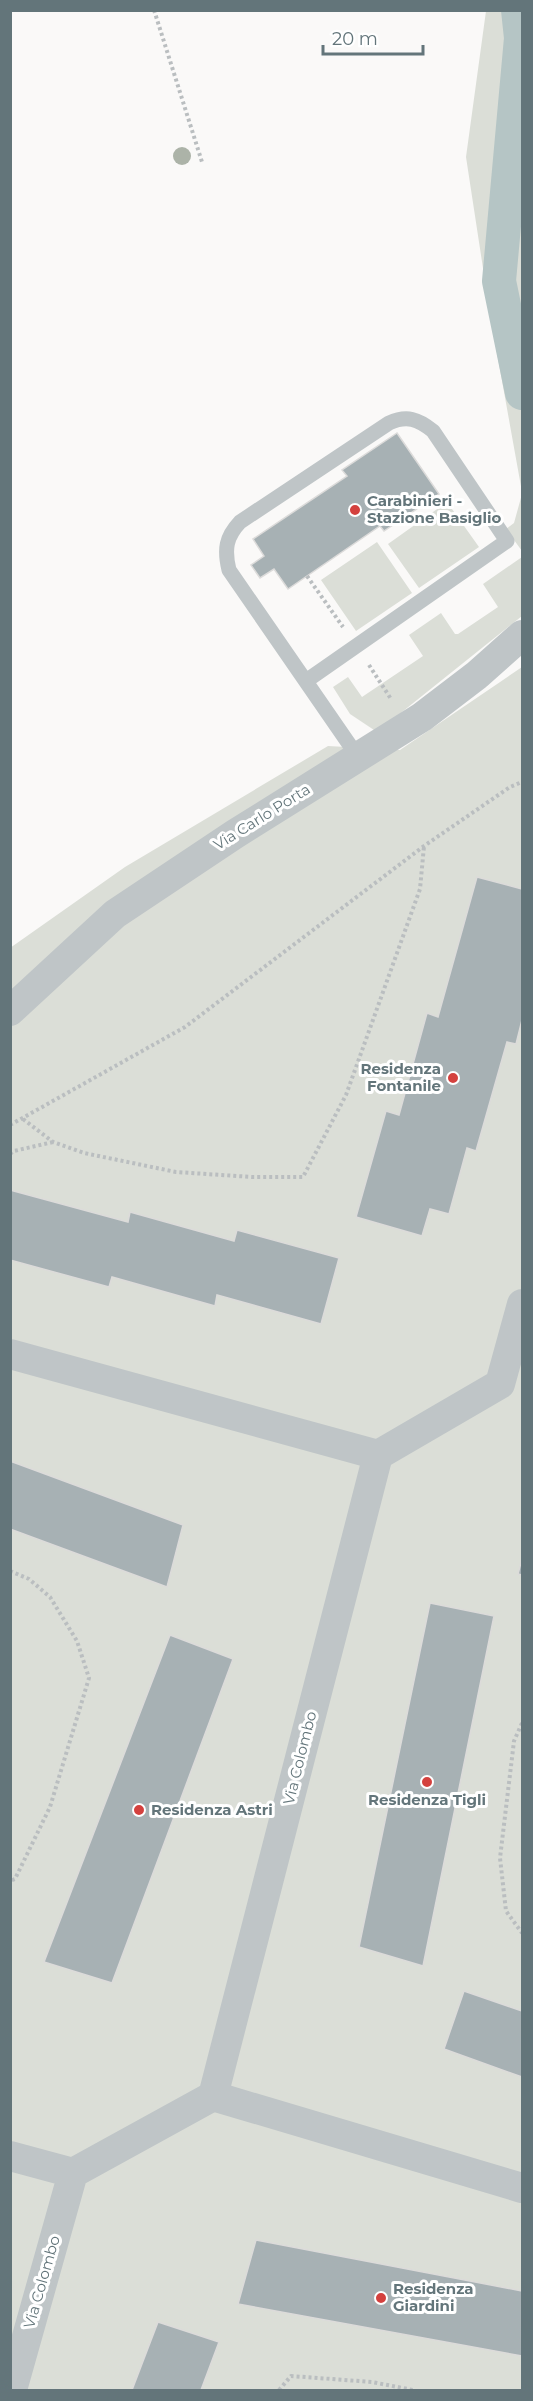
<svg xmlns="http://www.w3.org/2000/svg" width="533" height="2401" font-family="Montserrat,sans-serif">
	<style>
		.green { fill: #dbded7 }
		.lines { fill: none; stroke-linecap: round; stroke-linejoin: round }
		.canal { stroke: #b5c5c5; stroke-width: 34 }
		.building { fill: #a7b1b4; stroke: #dcdbda; stroke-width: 1.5 }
		.path { stroke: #babec0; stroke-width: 4; stroke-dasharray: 3 3; stroke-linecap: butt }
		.lane { stroke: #bfc5c7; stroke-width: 15 }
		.street { stroke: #bfc5c7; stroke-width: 30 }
		.tree { fill: #acb3a8 }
		.poi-dot { fill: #d4413e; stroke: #fff; stroke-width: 2 }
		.labels { text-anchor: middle; stroke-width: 6; stroke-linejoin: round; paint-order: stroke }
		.poi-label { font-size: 15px; font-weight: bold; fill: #63757a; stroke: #fff; text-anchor: start }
		.street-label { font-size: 15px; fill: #63757a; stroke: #fff }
	</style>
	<rect width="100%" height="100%" fill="#faf9f8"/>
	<!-- green -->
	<path class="green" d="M486,11h36v481l-32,-178 -24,-157z
		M522,494v57l-16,-22 8,-6z
		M447,502l32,45 -60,41 -31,-44z
		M377,542l35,51 -56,38 -35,-51z
		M522,557v59l-145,116 -27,-18 -17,-27 15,-10 14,20 61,-41 -14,-21 32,-22 14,21h3l40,-27 -15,-23z
		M522,667v1723h-511l-1,-1442 115,-81 203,-121 72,4z"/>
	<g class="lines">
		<!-- canal -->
		<path class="canal" d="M518,10l3,28 -22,243 23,112"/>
	</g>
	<!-- building -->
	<path class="building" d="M397,433l42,61 -55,37 -4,-5 -92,63 -14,-20 -14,9 -9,-13 13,-9 -11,-17 94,-63 -5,-6z
		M477,877l45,12v131l-6,24 -9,-2 -31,109 -9,-3 -18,66 -19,-5 -8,27 -66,-19 30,-106 13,4 28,-102 11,4z
		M10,1190l118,32 2,-10 104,29 3,-11 102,28 -18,66 -104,-29 -2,11 -103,-29 -3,10 -99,-27z
		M10,1461l173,64 -16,62 -157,-58z
		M522,1559v16l-4,-1z
		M430,1603l64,13 -71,350 -64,-19z
		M170,1635l63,24 -121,324 -68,-21z
		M464,1991l58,20v66l-78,-28z
		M256,2240l266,51v65l-284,-52z
		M158,2322l61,20 -18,48h-69z"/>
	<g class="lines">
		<!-- path -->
		<path class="path" d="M154,10l48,152
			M307,576l36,51
			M369,665l22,34
			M23,1119l30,23 31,11 92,19 76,5h51l43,-82 74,-206 4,-43
			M10,1125l175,-98 239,-181 86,-59 12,-5
			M10,1154l4,-3 39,-9
			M10,1571l19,8 21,18 27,44 12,37 -39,129 -35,72 -5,2
			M522,1723l-8,18 -14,117 6,53 16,22
			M279,2390l12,-14 81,6 41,8"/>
		<!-- lane -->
		<path class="lane" d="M306,681l201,-140 -74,-110c-15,-12 -26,-16 -44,-8l-149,99c-14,15 -16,27 -11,48l129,187"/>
		<!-- street -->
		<path class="street" d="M10,1011l105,-97 120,-80 187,-117 55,-42 45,-40
			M10,1354l368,101
			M213,2096l309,92
			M10,2156l63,17
			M12,2390l61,-217 140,-77 165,-641 122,-71 22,-80"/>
	</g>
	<!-- trees -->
	<circle class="tree" cx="182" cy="156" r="9"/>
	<!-- markers -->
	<g class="poi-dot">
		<circle cx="355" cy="510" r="6"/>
		<circle cx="453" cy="1078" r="6"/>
		<circle cx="427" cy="1782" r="6"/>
		<circle cx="139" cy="1810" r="6"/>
		<circle cx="381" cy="2298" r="6"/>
	</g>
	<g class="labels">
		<!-- poi labels -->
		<g class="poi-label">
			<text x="367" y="506">Carabinieri -<tspan x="367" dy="17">Stazione Basiglio</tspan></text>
			<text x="441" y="1074" text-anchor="end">Residenza<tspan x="441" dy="17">Fontanile</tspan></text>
			<text x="427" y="1805" text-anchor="middle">Residenza Tigli</text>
			<text x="151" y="1815">Residenza Astri</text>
			<text x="393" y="2294">Residenza<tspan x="393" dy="17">Giardini</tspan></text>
		</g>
		<!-- street labels -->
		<g class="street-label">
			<text transform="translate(262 817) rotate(-32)" y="5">Via Carlo Porta</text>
			<text transform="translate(300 1758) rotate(-76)" y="5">Via Colombo</text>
			<text transform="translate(42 2282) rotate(-74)" y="5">Via Colombo</text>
		</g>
	</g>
	<!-- border -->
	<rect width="533" height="2401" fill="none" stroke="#63757a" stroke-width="24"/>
	<!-- scale -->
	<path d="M323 45v9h100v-9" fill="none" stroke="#63757a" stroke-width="3"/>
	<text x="332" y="45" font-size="18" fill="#63757a" stroke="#ffffff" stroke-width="4.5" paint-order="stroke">20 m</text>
</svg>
